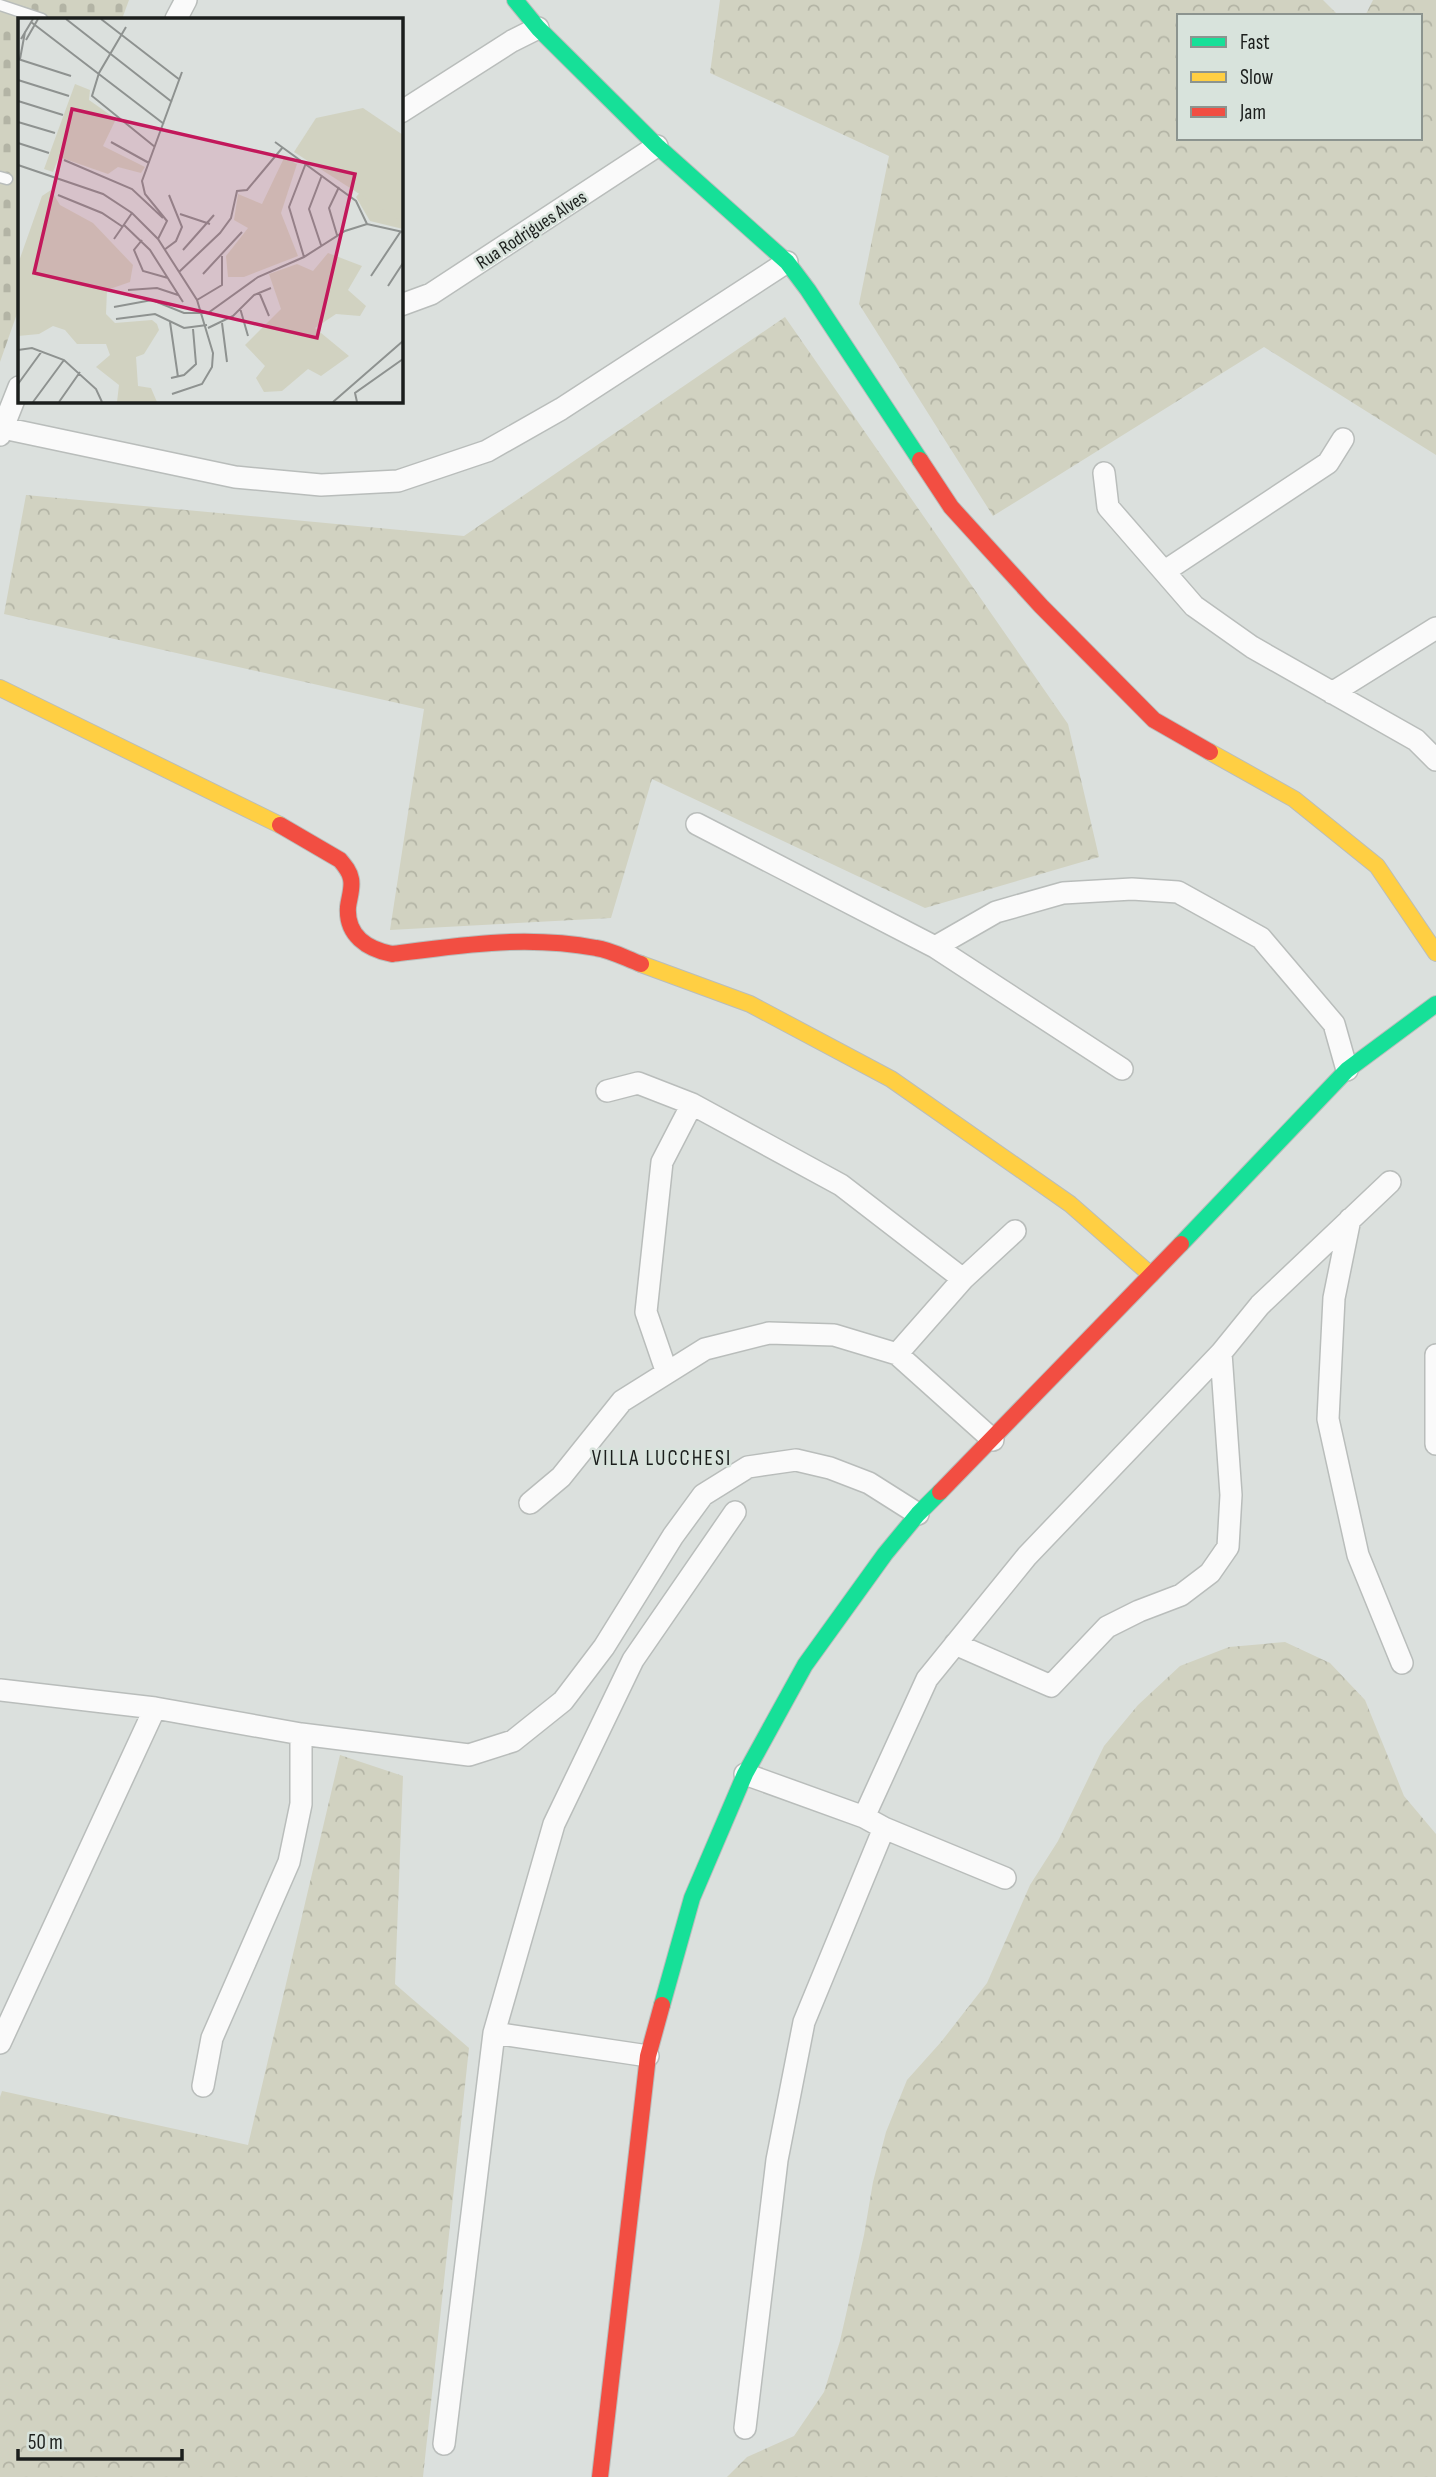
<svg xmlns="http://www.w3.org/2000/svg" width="1436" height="2477" font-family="'Sofia Sans Condensed',sans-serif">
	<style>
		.forest { fill: url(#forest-crowns) }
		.cemetery { fill: url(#cemetery-stones) }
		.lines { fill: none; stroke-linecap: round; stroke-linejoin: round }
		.lane-casing { stroke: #b9bdbb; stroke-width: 13 }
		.street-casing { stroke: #b9bdbb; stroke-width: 24 }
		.fast-casing { stroke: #b9bdbb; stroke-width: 18 }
		.slow-casing { stroke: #b9bdbb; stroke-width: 18 }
		.jam-casing { stroke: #b9bdbb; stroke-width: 18 }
		.lane { stroke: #fafafa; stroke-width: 10 }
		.street { stroke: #fafafa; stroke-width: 21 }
		.fast { stroke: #16e098; stroke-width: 16 }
		.slow { stroke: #ffcf43; stroke-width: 16 }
		.jam { stroke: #f24e42; stroke-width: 16 }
		.labels { text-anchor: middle; stroke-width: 5; stroke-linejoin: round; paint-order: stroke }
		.street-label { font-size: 19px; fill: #1b1e1c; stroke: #d8e3dc }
		.neighbourhood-label { font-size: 21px; letter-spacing: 2px; fill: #1b1e1c; stroke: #d8e3dc }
		.inset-road { fill: none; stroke: #8e9290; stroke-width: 2 }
		.view { fill: #c2185b; fill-opacity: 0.15; stroke: #c2185b; stroke-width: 3.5 }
		.inset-edge { fill: none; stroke: #1b1e1c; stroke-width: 3.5 }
	</style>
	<defs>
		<pattern id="forest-crowns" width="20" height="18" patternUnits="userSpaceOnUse" patternTransform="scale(1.75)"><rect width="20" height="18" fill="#d1d2c1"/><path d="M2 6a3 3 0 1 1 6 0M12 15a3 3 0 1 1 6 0" fill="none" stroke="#b3b4a5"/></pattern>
		<pattern id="cemetery-stones" width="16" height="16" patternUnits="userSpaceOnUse" patternTransform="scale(1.75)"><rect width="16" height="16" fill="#d1d2c1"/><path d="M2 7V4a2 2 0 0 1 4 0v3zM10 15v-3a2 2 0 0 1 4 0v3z" fill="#b3b4a5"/></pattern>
	</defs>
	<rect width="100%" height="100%" fill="#dbe0dd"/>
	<!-- forest -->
	<path class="forest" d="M720,0h603l16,16h-160v122h241v-122h-55l8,-16h63v455l-172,-108 -271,169 -134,-212 30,-148 -179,-83z
		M785,317l283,407 31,133 -174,51 -273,-129 -41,139 -221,12 34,-221 -420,-95 22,-119 438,41z
		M1285,1642l45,21 35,37 39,96 32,38v643h-709l20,-20 47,-21 30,-44 16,-51 24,-106 9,-53 13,-50 21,-52 34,-38 46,-59 43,-98 28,-44 46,-95 34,-41 42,-39 49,-19z
		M340,1755l63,21 -8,208 74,64 -46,429h-423v-380l2,-6 246,54z"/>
	<!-- cemetery -->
	<path class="cemetery" d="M0,0h129l-7,19h-103v289l-19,54z"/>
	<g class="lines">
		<!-- lane casing -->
		<g class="lane-casing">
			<path id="lane" d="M0,5l42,14
				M0,177l7,2"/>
		</g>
		<!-- street casing -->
		<g class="street-casing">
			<path id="street" d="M176,19l10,-19
				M401,112l111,-71 26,-13
				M401,305l30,-11 226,-148
				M3,428l232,49 86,8 77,-4 89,-30 74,-42 226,-147
				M0,435l19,-48
				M1104,473l4,34 86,99 58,41 164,93 20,20
				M1165,571l163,-108 15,-24
				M1332,693l104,-65
				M697,824l238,123 187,122
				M935,947l61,-35 67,-19 69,-4 46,3 83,46 73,86 13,46
				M607,1091l31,-8 54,21 149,81 122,94
				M1350,1219l-16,79 -6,121 30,136 44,108
				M897,1354l66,-75 52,-48
				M1436,1355v89
				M667,1373l-21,-61 16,-150 30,-58
				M530,1503l31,-26 61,-76 83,-52 64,-16 65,2 63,19 96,86
				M955,1644l96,42 56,-59 32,-16 42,-16 29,-22 18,-26 3,-52 -10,-142
				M0,1690l155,18 146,26 168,21 44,-14 50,-40 41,-54 69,-111 30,-41 45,-28 48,-7 34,8 39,15 49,31
				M745,1774l119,43 20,11 121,50
				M864,1817l63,-138 100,-123 194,-203 39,-48 130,-123
				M494,2033l154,23
				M0,2043l155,-335
				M203,2086l9,-48 77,-176 12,-58v-70
				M745,2428l32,-268 27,-138 80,-194
				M444,2444l50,-411 60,-209 79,-164 102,-148"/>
		</g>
		<!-- fast casing -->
		<g class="fast-casing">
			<path id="fast" d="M515,0l23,28 119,118 130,116 21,28 112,170
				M1181,1244l166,-174 89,-66
				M662,2005l30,-107 53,-124 60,-109 80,-111 33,-40 22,-22"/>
		</g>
		<!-- slow casing -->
		<g class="slow-casing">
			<path id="slow" d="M0,688l280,137
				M1210,752l84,47 83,67 59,87
				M641,964l109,40 141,75 179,125 81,71"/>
		</g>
		<!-- jam casing -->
		<g class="jam-casing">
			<path id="jam" d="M920,460l31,47 90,99 113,114 56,32
				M280,825l60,35c5,6 10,12 11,19 2,9 -2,19 -3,28 -2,28 19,42 44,47 69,-9 134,-19 204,-6 15,2 31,11 45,16
				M940,1492l241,-248
				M600,2477l48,-421 14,-51"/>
		</g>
		<!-- lane -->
		<use href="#lane" class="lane"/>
		<!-- street -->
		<use href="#street" class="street"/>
		<!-- fast -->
		<use href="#fast" class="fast"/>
		<!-- slow -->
		<use href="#slow" class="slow"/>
		<!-- jam -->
		<use href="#jam" class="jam"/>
	</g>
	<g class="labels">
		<!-- street labels -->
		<g class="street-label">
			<text transform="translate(531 229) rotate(-33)" y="7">Rua Rodrigues Alves</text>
		</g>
		<!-- neighbourhood labels -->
		<g class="neighbourhood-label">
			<text x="662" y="1465">VILLA LUCCHESI</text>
		</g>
	</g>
	<!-- overview -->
	<g transform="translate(18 18)">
		<rect width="385" height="385" fill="#dbe0dd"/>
		<path d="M57,66l15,6 -1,10 27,19 -13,27 42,21 -4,6 -23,-6 -10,7 -49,-17 -6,15 -9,-3zM266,140l13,6 -16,49 17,43 -54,21h-16l-2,-21 22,-28 -14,-8 4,-26 24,10zM385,167v44l-33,-8 -14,-24 8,-9zM33,172l9,15 33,18 40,42 -3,17 -23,8 -1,24 9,9 37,-3 5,4 2,6 -15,24 -8,3 2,29 13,2 6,14h-40l2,-17 -23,-18 14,-12 -4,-11h-29l-12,-14 -12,-4 -14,8 -21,2v-72l24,-68zM310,235l34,13 -14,24 18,16 -6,10 -24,-2 -21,14 34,28 -28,20 -13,-7 -26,22 -18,1 -8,-14 9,-12 -20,-21 36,-36 -12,-35 28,-10 16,7z" fill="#d1d2c1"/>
		<path d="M345,90l40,27v87l-109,-70 22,-34z" fill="#d1d2c1"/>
		<path class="inset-road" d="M48,1l106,83M83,1l79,61M13,4l133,102M108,9l-27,46 -7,23 63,51M3,21l12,-20M8,22l12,-21M0,41l53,17M2,41l5,-27M0,62l51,16M0,83l45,14M0,104l37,11M93,124l38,21M257,124l81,59 11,23M0,125l31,10M46,142l68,29 31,29M0,147l85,29 29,19 26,26 39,61 16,53 -1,14 -10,17 -30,10M40,177l44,18 21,14M162,196l30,10M106,207l26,25 33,52M319,217l-8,-27 10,-21M96,221l18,-26M140,221l9,-18 -22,-27 -3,-13 40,-109M124,222l-8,10 9,21 25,7M303,227l-12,-36 13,-34M146,232l12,-9 6,-14 -13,-32M165,232l31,-35M286,239l-15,-50 17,-44M161,254l41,-39 11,-15 6,-27 10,-1 36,-43M185,256l39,-42M353,258l30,-45M370,268l15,-23M110,272l29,-2 21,7M241,274l10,24M179,282l25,-15v-29M96,289l38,-7 32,13h24l50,-36 46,-20 41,-26 22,-7 36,8M222,290l8,28M98,301l39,-5 29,14 23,-3M152,304l8,55M204,305l5,39M190,310l25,-12 21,-21 17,-7M0,332l14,-2 32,12 32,29 6,13M153,360l13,-3 12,-11 -3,-35M0,366l24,-33M15,384l31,-42M41,384l21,-30M315,384l70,-61M339,384l-2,-9 48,-34"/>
		<path class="view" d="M54,91l283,65 -38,164 -283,-65z"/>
		<rect width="385" height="385" class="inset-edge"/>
	</g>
	<!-- legend -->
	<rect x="1177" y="14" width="245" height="126" fill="#d8e3dc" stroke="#8c948f" stroke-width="2"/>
	<rect x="1191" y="37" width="35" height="10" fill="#16e098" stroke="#8c948f" stroke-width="2"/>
	<text x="1240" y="49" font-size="21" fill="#1b1e1c">Fast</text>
	<rect x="1191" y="72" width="35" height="10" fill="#ffcf43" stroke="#8c948f" stroke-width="2"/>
	<text x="1240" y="84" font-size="21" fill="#1b1e1c">Slow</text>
	<rect x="1191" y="107" width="35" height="10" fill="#f24e42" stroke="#8c948f" stroke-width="2"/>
	<text x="1240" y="119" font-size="21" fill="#1b1e1c">Jam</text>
	<!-- scale -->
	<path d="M18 2449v10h164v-10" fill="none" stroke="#1b1e1c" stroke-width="3.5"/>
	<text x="28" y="2449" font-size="21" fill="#1b1e1c" stroke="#d8e3dc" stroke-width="5" paint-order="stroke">50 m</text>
</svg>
